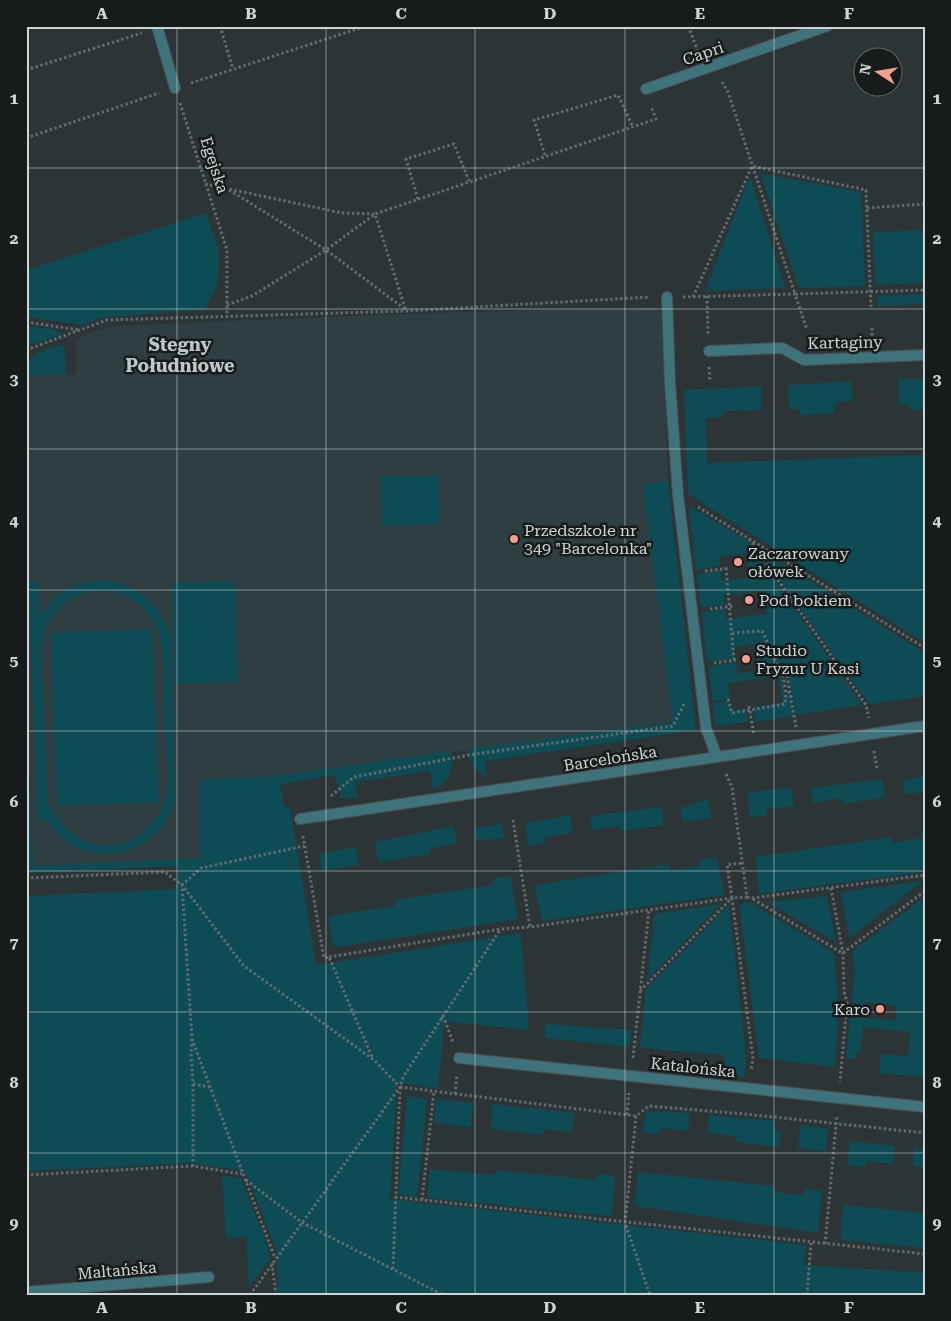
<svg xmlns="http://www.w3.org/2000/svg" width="951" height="1321" font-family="'Roboto Serif',serif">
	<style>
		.built { fill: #2e3e41 }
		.green { fill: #0d4c55; fill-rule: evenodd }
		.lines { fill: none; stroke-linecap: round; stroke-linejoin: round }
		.street-casing { stroke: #495153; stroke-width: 12 }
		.path { stroke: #636a6c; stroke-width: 3; stroke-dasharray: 2.5 2.5; stroke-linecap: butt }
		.street { stroke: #3f737c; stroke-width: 10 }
		.grid { fill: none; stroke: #cfd4d5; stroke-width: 1; stroke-opacity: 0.55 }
		.poi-dot { fill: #f59d8e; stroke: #181b1c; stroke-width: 2 }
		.labels { text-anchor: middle; stroke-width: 5; stroke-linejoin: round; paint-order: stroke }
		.street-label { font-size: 16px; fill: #cfd4d5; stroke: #181b1c }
		.poi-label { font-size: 16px; fill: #cfd4d5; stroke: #181b1c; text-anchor: start }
		.neighbourhood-label { font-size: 18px; font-weight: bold; fill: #bec8c9; stroke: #181b1c }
		.neatline { fill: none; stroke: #cfd4d5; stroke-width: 2 }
		.grid-label { font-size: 16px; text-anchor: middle; font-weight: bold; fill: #cfd4d5 }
	</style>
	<rect width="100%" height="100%" fill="#2c3436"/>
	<!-- built -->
	<path class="built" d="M655,307l7,5 6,169 -25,3 31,238 -398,54 -76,4v78l-167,8 -7,-162v-328l50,-2v-32l10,-8 28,-8 256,-11z"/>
	<!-- green -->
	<path class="green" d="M760,173l101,19 4,94 -66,2z
		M750,176l35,112 -80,3z
		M206,213l13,39 -1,31 -13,26 -106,9 -15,7 -58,-8v-47z
		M925,230v53l-50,2 -2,-53z
		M925,294v10l-48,2v-10z
		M26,326l26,3 12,5 -38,12z
		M58,345h4l3,4 1,25 -40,2v-13l11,-10z
		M898,379h27v31h-15l-1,-5h-10z
		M851,381l2,20 -17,1 -2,11 -34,2v-6h-11l-1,-24z
		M761,386v24l-37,1v6l-18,1 1,45 218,-8v188l-237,-149 -4,-104z
		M439,475l1,49 -58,2 -1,-50z
		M668,481l28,249 -211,31 2,17c-13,-8 -17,-14 -19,-29l205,-27 -30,-238z
		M689,506l58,34 115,165 -66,10 -8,-40 -7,1 4,19h5l4,21 -39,6 -2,-15 30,-4 -5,-27 -50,7 2,15 -17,3 -5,-34 28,-5 2,12 20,-4 -5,-26 -19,3 1,11 -28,4 -5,-50 23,-3 1,10 41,-5 -3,-23 -40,4 1,10 -24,2 -4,-33 24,-4 1,11 28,-4 -3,-24 -28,4 1,9 -24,4z
		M756,547l169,106v43l-56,8z
		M29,581h9l2,36c6,-9 13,-20 23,-26 45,-28 97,1 108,49l4,158c-13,62 -96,76 -128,22l-9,1zM101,590c30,2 49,18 59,46 5,32 4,66 6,99 1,20 5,44 -1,64 -6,25 -32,47 -58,46 -29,0 -46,-20 -59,-42l-7,-153c2,-34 27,-57 60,-60z
		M235,581l3,101 -63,2 -3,-101z
		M152,629l7,173 -102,4 -6,-173z
		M730,701l2,10 14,-3 2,14 -33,4 -2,-23z
		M26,704l7,162 167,-8v-78l76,-4 175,-25c3,17 0,32 -18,38l-3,-18 -75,11 3,16h-17l-6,-23 -55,9 4,23 6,-1 26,159 205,-32 8,97 -84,-9 -7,68 -41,-7 -7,117 416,46 -2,20 121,8v22h-647l-2,-45 -28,-73 -10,-7 -47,-7 -165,8v-275l150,-7 2,-23 -152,7z
		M925,776v16l-20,2 -3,-13z
		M882,779l4,18 -43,7 -2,-6 -28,5 -2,-15z
		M791,787l3,19 -27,3v6l-17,3 -3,-25z
		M708,799l3,19 -28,4 -3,-14z
		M661,807l3,18 -43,6 -1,-5 -28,4 -2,-14z
		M570,815l3,18 -28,4 1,6 -18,3 -3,-23z
		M502,824l2,14 -28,3 -2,-13z
		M454,826l3,18 -27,4v6l-52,8 -3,-20z
		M921,832h4v40l-166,22 -3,-37 135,-20 1,6 29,-5z
		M356,847l3,18 -37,6 -3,-18z
		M717,857l7,38 -182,26 -8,-36 135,-21 1,6 30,-4v-6z
		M510,876l8,43 -180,28 -6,-2 -3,-29 66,-10 -1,-6 99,-15v-6z
		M923,881l-74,57 -8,-46z
		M827,896l9,46 -69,-40z
		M925,897v180l-46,-4 2,-19 27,2 2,-24 -47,-5 -3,25h-3l-1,7 -10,-1 4,-41 45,3 2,-14 -32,-4 -1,10h-9l1,-10h-5l4,-34 -3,-17z
		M751,903l83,50 5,57 -4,57 -76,-9 -20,-154z
		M721,904l-73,75 6,-65z
		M729,905l17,152 -2,21 -20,-3 1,-20 -85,-7 6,-59z
		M545,1024l87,6 -3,17 -84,-9z
		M407,1096l20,3 -10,99 -19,-3z
		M436,1099l37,4 -2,24 -37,-4z
		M492,1104l82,9 -2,19 -28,-3 -1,6 -52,-6z
		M646,1111l44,2 -2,18 -27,-3 -1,6 -18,-1z
		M709,1115l66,6 -1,8 7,2 -2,16 -43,-5v-6l-28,-3z
		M801,1125l27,4 -2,22 -28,-3z
		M850,1141l45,5 -2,18 -27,-3 -1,6 -18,-2z
		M914,1148l11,2v17l-12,-1z
		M430,1169l66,6 1,-5 100,10v-6l18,2 -3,40 -185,-18z
		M638,1172l136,14v6l29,3 2,-6 17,2 -4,42 -183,-27z
		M222,1176l19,2 28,71 1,11 -21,27 -3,-50 -20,1z
		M843,1205l82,8v35l-84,-8z"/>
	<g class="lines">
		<!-- street casing -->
		<g class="street-casing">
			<path id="street" d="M157,26l18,62
				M646,89l181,-63
				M667,297l3,86 8,112 28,233 11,29
				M709,351l73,-3 22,12 121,-5
				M300,819l625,-93
				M459,1058l466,49
				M26,1292l183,-15"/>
		</g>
		<!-- path -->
		<path class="path" d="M220,26l13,43
			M688,26l11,28
			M26,70l116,-37
			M722,82l6,10 67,202 130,-4
			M191,83l175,-57
			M180,103l47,147v65
			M26,138l133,-45
			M545,155l-11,-35 84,-25 14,30
			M205,184l137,29 33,1 31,97
			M229,190l97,60 80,60
			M418,199l-12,-40 48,-15 15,37
			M867,208l58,-4
			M707,296l1,38
			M683,297l112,-3 12,36
			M693,297l59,-131 114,24 5,117
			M227,305l25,-9 74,-46 49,-36 281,-95 -5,-13
			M26,322l54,8
			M872,328v12
			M26,350l81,-30 299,-9 244,-14
			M709,367l1,15
			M698,507l227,141
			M749,539l117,166 3,13
			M726,568l8,92
			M705,571l25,-3
			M710,609l24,-3
			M732,633l30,-2 21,45
			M714,663l22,-3
			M790,692l-4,1 -3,-17h4l9,51
			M728,699l4,14 53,-9 1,-11
			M749,706l5,29
			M874,751l3,18
			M726,774l6,13 15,110 -15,1 21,160 -2,13
			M331,796l23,-19 115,-22 204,-29 12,-24
			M513,820l17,107
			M303,836l21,122 5,-1 44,102
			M26,878l139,-6 17,13 19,-17 103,-22
			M831,888l12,65 1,38 3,12 -7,79
			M747,897l6,1 172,-23
			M732,898l-5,-33 15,-2
			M753,899l89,54
			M843,953l82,-62
			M329,957l172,-28 29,-2 202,-29
			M640,991l92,-93
			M441,1017l4,4 8,21
			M192,1039l-1,16 2,29v82
			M633,1058l16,-148
			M193,1084l17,3
			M400,1087l236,29 13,-10 96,8 180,19
			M455,1094l2,-20
			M627,1115l2,-22
			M636,1116l-11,107 25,72
			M26,1175l167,-9 49,8
			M246,1180l55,42 142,73
			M395,1197l530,57
			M422,1200l12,-109
			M825,1244l12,-129
			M272,1263l4,32
			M393,1269l7,-182 3,-10 97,-147
			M250,1295l150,-208 -26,-27 -130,-94 -62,-81 10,154 83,219
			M807,1295l4,-52"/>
		<!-- street -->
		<use href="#street" class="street"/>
	</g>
	<!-- grid -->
	<path class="grid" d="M177,26v1269M326,26v1269M475,26v1269M625,26v1269M774,26v1269M26,168h899M26,309h899M26,449h899M26,590h899M26,731h899M26,871h899M26,1012h899M26,1153h899"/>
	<!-- markers -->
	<g class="poi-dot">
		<circle cx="514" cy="539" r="5"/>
		<circle cx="738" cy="562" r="5"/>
		<circle cx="749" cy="600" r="5"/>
		<circle cx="746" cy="659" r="5"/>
		<circle cx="880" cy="1009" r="5"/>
	</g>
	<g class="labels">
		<!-- street labels -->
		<g class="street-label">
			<text transform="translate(703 53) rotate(-19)" y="6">Capri</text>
			<text transform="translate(215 165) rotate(72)" y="6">Egejska</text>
			<text transform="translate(845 342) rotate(-1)" y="6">Kartaginy</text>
			<text transform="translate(610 758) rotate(-9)" y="6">Barcelońska</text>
			<text transform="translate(693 1067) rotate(6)" y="6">Katalońska</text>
			<text transform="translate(117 1270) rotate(-5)" y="6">Maltańska</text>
		</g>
		<!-- poi labels -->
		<g class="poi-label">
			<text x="524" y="536">Przedszkole nr<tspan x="524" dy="18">349 "Barcelonka"</tspan></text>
			<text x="748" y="559">Zaczarowany<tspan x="748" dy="18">ołówek</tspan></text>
			<text x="759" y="606">Pod bokiem</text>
			<text x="756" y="656">Studio<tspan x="756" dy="18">Fryzur U Kasi</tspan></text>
			<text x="870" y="1015" text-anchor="end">Karo</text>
		</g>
		<!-- neighbourhood labels -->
		<g class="neighbourhood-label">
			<text x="180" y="351">Stegny<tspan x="180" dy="21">Południowe</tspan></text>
		</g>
	</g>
	<!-- border -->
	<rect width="951" height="1321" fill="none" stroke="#181b1c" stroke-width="55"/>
	<!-- north arrow -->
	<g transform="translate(878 72) rotate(282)"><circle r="24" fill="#181b1c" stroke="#616566"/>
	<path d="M0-4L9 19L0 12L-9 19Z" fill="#f59d8e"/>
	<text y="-8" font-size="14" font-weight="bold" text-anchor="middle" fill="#cfd4d5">N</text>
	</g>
	<rect x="28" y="28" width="896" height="1266" class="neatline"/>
	<g class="grid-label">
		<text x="102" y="19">A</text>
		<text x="251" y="19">B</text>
		<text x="401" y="19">C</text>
		<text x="550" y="19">D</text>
		<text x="700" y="19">E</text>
		<text x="849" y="19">F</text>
		<text x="14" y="104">1</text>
		<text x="937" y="104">1</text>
		<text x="14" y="244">2</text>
		<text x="937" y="244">2</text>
		<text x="14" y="385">3</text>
		<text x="937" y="385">3</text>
		<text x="14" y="526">4</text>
		<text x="937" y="526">4</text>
		<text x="14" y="666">5</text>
		<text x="937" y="666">5</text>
		<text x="14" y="807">6</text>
		<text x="937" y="807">6</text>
		<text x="14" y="948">7</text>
		<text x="937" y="948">7</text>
		<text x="14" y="1088">8</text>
		<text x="937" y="1088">8</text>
		<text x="14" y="1229">9</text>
		<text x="937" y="1229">9</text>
		<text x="102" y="1313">A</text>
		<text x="251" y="1313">B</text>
		<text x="401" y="1313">C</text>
		<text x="550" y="1313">D</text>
		<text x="700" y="1313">E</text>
		<text x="849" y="1313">F</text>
	</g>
</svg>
